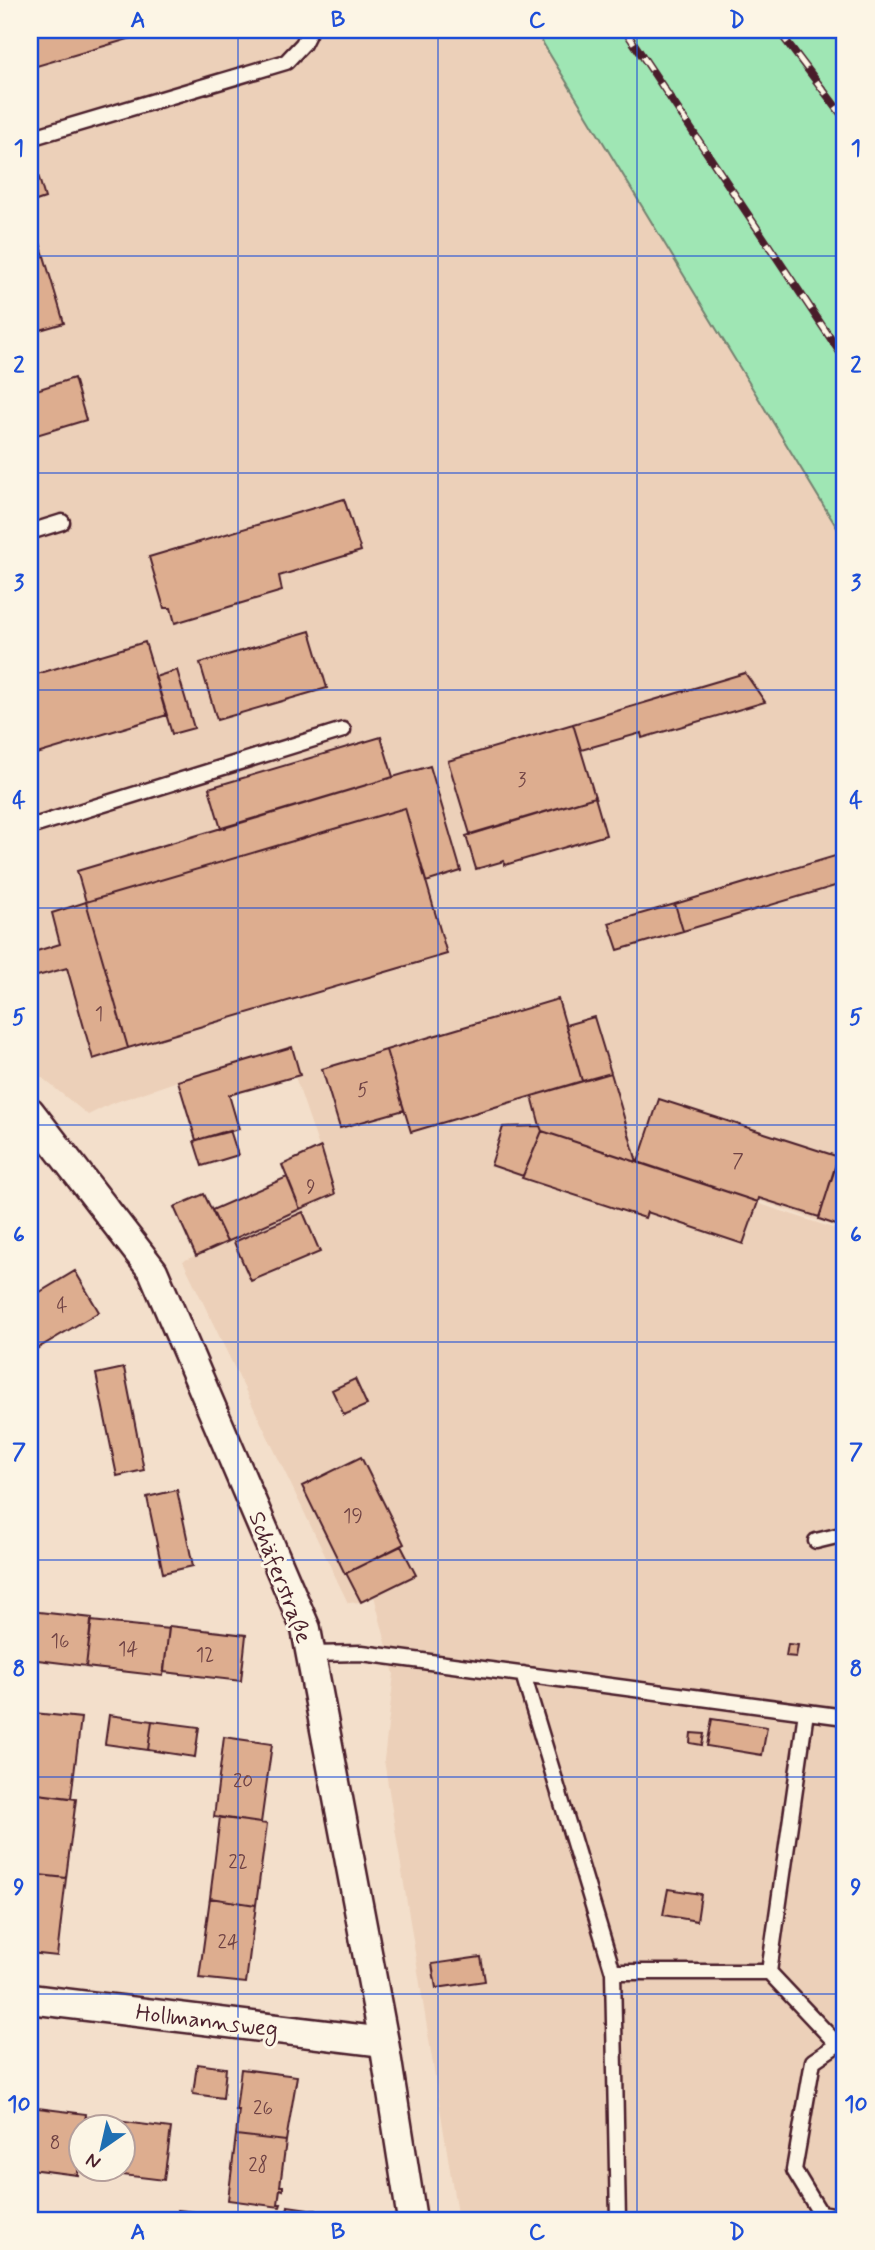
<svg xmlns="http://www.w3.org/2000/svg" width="875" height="2250" font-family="Mynerve,sans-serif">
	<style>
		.built { fill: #ecd0b9 }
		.green { fill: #9fe6b4; stroke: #748270; stroke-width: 2 }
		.building { fill: #ddad8f; stroke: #4a1f2b; stroke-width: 2 }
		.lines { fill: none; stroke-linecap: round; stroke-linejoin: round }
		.lane-casing { stroke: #4a1f2b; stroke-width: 19 }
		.street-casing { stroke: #4a1f2b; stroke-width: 33 }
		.lane { stroke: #fcf5e5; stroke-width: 14 }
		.street { stroke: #fcf5e5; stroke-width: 28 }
		.rail-casing { stroke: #4a1f2b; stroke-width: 8 }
		.rail { stroke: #fcf5e5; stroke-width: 5; stroke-dasharray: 16; stroke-linecap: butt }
		.grid { fill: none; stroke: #1d4ed8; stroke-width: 2; stroke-opacity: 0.55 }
		.labels { text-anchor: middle; stroke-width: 6; stroke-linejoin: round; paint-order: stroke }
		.number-label { font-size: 19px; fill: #6f4244 }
		.street-label { font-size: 23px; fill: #4a1f2b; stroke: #fcf5e5 }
		.neatline { fill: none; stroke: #1d4ed8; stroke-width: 2.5 }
		.grid-label { font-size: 23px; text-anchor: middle; font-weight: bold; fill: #1d4ed8 }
	</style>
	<rect width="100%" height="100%" fill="#f3dfcb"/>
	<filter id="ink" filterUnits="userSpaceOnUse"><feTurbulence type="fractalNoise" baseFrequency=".0143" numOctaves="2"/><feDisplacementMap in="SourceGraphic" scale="14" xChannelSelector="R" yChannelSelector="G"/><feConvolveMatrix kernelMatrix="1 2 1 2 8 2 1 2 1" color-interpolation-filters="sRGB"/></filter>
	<g filter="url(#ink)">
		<!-- built -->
		<path class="built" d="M30,30h536l279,510v690l-304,-104v6l304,100v988h-387l-74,-460 10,-86 -20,-78 -13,6 -13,1 -165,-342 152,-67 -49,-144 -108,31 -68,23 -22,11 -58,-47z"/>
		<!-- green -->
		<path class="green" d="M535,30h310v511z"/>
		<!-- building -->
		<path class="building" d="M30,30h129l-129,38z
			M33,158l12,40 -15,5v-44z
			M30,209l34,114 -34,10z
			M74,378l12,42 -56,17v-45z
			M344,499l17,52 -82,25 3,15 -107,32 -4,-15h-7l-15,-51z
			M310,631l17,57 -110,32 -17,-57z
			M145,642l22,73 -130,39 -7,-26v-52z
			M177,670l17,58 -22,6 -17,-57z
			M745,673l20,29 -123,36 -1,-5 -60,17 -8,-26z
			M573,724l22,73 -125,37 -22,-73z
			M381,737l12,40 -172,52 -12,-41z
			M430,766l31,105 -35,11 -21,-74 -319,94 -9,-31z
			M595,797l11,38 -101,30 -1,-4 -28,8 -10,-33z
			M405,808l42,146 -319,94 -42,-146z
			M845,853v30l-162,48 -8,-27z
			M86,902l42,146 -35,11 -26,-91 -37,10v-25l30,-9 -8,-31z
			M675,904l8,27 -65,19 -9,-27z
			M558,999l24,82 -171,51 -25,-82z
			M594,1017l17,56 -29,8 -16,-56z
			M292,1047l8,28 -71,20 10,34 -43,11 -18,-59z
			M386,1050l18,60 -64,18 -18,-59z
			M611,1073l26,89 -95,-31 -2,-5 -8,-30z
			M659,1099l180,58 -20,60 -60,-19 -1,4 -120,-40z
			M540,1126l2,5 -19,45 -32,-11 12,-38z
			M230,1130l8,25 -36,11 -8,-25z
			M542,1131l216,71 -15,42 -96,-32 -2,6 -123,-40z
			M845,1134v94l-26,-9z
			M321,1147l14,47 -35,15 -18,-44z
			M287,1177l13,32 -73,33 -15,-32z
			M204,1194l23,48 -31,14 -22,-49z
			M303,1212l17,40 -69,29 -17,-39z
			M75,1271l24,41 -66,39 -3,-6v-47z
			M124,1368l20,102 -27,6 -21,-102z
			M355,1379l12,26 -23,10 -12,-25z
			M361,1457l43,87 -59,30 -43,-88z
			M177,1490l16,76 -30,7 -16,-76z
			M401,1546l15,29 -55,27 -15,-29z
			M30,1611l62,7 -6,48 -56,-7z
			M91,1621l78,8 -6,47 -77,-9z
			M169,1626l77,9 -5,46 -77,-9z
			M788,1644l10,1 -2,12 -10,-1z
			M34,1713l47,5 -10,80 -41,-5v-48z
			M109,1715l43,6 -4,29 -43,-6z
			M712,1719l55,8 -5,28 -55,-9z
			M152,1721l47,6 -4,30 -47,-7z
			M691,1733l13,1 -2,11 -12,-2z
			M224,1737l48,7 -11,79 -47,-6z
			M30,1793l46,6 -10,79 -36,-4z
			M220,1817l47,7 -11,81 -46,-7z
			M30,1874l36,4 -9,78 -27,-3z
			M668,1889l33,5 -4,27 -34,-6z
			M210,1898l46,7 -10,78 -47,-5z
			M481,1957l4,24 -49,7 -4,-24z
			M197,2064l29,4 -3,30 -30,-4z
			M241,2069l56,7 -11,65 -50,-6 3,-25h-3z
			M30,2107l56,7 -2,14h-4l-2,47 -48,-6z
			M86,2117l85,11 -7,52 -83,-10h41v-42h-38z
			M236,2135l50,6 -6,45h3v4l-3,-1 -2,15h3l-1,3 -52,-7z
			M288,2206l28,4 -1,10h-29z
			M178,2210l35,4 -1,6h-36z"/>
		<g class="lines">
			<!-- lane casing -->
			<g class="lane-casing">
				<path id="lane" d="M30,138l256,-76 17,-18 7,-14
					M30,532l32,-10
					M30,827l313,-97
					M816,1541l29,-7
					M310,1654l52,-1 483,64
					M523,1674l90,298 5,248
					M613,1972h156l69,73
					M769,1972l37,-260
					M844,2040l-31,21 -19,109 26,43 25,4"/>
			</g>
			<!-- street casing -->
			<g class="street-casing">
				<path id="street" d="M30,1112l123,159 153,358 78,413 28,178
					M30,1999l354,43"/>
			</g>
			<!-- lane -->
			<use href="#lane" class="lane"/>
			<!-- street -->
			<use href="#street" class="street"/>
			<!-- rail casing -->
			<g class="rail-casing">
				<path id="rail" d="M625,30l220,330
					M778,30l67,89"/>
			</g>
			<!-- rail -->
			<use href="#rail" class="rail"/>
		</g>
	</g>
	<!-- grid -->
	<path class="grid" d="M238,30v2190M438,30v2190M637,30v2190M30,256h815M30,473h815M30,690h815M30,908h815M30,1125h815M30,1342h815M30,1560h815M30,1777h815M30,1994h815"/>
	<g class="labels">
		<!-- number labels -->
		<g class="number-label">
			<text x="522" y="786">3</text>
			<text x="99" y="1020">1</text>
			<text x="363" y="1096">5</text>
			<text x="738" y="1167">7</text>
			<text x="311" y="1193">9</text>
			<text x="62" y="1312">4</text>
			<text x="353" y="1522">19</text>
			<text x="60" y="1647">16</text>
			<text x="128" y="1655">14</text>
			<text x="205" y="1661">12</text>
			<text x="243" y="1787">20</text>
			<text x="238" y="1868">22</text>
			<text x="228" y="1948">24</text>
			<text x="263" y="2114">26</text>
			<text x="55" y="2149">8</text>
			<text x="258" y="2171">28</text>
		</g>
		<!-- street labels -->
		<g class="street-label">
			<text transform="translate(281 1577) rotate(69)" y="8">Schäferstraße</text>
			<text transform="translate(207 2020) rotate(7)" y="8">Hollmannsweg</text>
		</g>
	</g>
	<!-- margin -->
	<rect width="875" height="2250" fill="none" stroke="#fcf5e5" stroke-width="77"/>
	<!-- north arrow -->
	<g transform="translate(102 2148) rotate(214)"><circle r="33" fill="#fcf5e5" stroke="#b59f9b" stroke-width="2"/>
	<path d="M0-5L12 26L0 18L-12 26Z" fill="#1f6fb2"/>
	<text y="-10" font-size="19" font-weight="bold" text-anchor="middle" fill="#4a1f2b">N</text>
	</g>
	<rect x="38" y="38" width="798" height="2174" class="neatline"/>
	<g class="grid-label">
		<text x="138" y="27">A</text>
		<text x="338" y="27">B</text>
		<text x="537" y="27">C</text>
		<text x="737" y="27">D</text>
		<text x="19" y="155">1</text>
		<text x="856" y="155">1</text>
		<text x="19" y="372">2</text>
		<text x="856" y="372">2</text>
		<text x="19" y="590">3</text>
		<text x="856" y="590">3</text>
		<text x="19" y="807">4</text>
		<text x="856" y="807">4</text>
		<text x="19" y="1024">5</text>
		<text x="856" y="1024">5</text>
		<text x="19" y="1242">6</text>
		<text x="856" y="1242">6</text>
		<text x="19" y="1459">7</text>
		<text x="856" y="1459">7</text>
		<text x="19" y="1676">8</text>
		<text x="856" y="1676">8</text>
		<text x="19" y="1894">9</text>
		<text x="856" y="1894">9</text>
		<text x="19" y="2111">10</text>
		<text x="856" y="2111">10</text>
		<text x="138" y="2239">A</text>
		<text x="338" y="2239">B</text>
		<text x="537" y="2239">C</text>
		<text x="737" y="2239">D</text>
	</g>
</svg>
